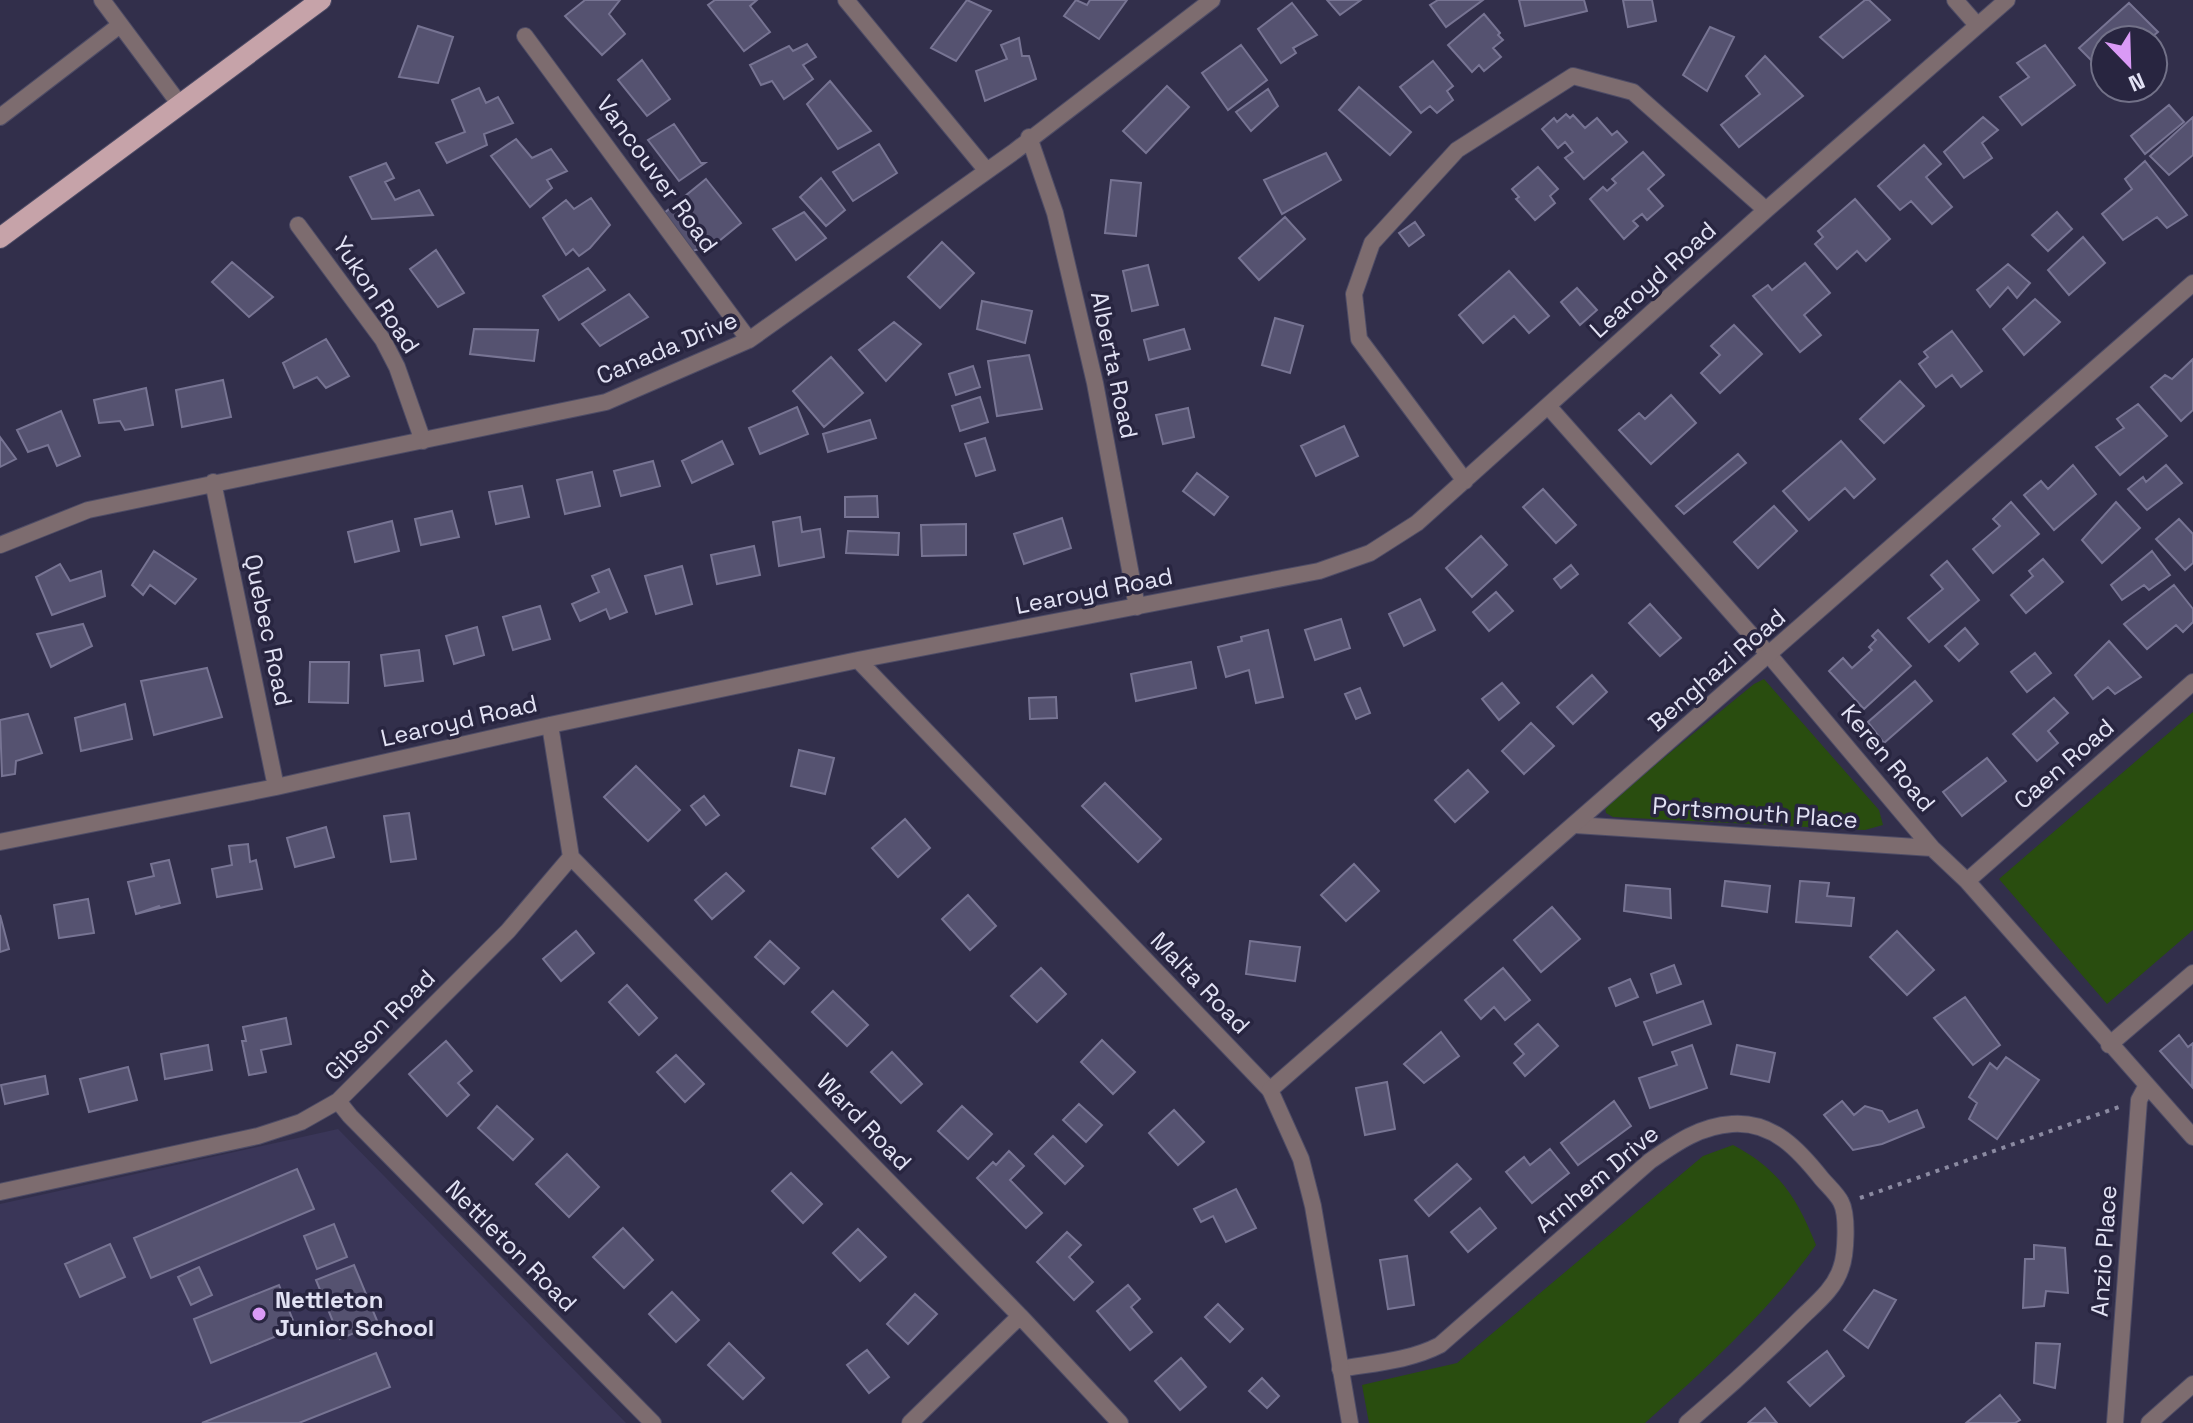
<svg xmlns="http://www.w3.org/2000/svg" width="2193" height="1423" font-family="'Space Grotesk',sans-serif">
	<style>
		.built { fill: #3a3658 }
		.green { fill: #294d0f }
		.building { fill: #555270; stroke: #777493; stroke-width: 2 }
		.lines { fill: none; stroke-linecap: round; stroke-linejoin: round }
		.minor-casing { stroke: #4e4c66; stroke-width: 18 }
		.tertiary-casing { stroke: #4e4c66; stroke-width: 18 }
		.primary-casing { stroke: #4e4c66; stroke-width: 22 }
		.path { stroke: #8b8aa1; stroke-width: 4; stroke-dasharray: 4 6; stroke-linecap: butt }
		.minor { stroke: #7d6c6f; stroke-width: 16 }
		.tertiary { stroke: #7d6c6f; stroke-width: 16 }
		.primary { stroke: #c6a3a9; stroke-width: 20 }
		.poi-dot { fill: #da9af6; stroke: #282540; stroke-width: 3 }
		.labels { text-anchor: middle; stroke-width: 7; stroke-linejoin: round; paint-order: stroke }
		.street-label { font-size: 24px; fill: #e2e2f4; stroke: #282540 }
		.poi-label { font-size: 24px; font-weight: bold; fill: #e2e2f4; stroke: #282540; text-anchor: start }
	</style>
	<rect width="100%" height="100%" fill="#322f4b"/>
	<!-- built -->
	<path class="built" d="M338,1129l288,294h-626v-219z"/>
	<!-- green -->
	<path class="green" d="M1764,679l115,131 4,15 -18,5 -252,-13 -7,-4 -1,-7 12,-10 137,-112z
		M2193,712v218l-86,74 -108,-125z
		M1733,1145c46,24 64,53 83,100 -46,65 -111,125 -171,178h-276l-7,-38 95,-22 246,-207z"/>
	<!-- building -->
	<path class="building" d="M585,0h35l-11,14 16,20 -23,21 -37,-39z
		M715,0h42l-7,6 20,26 -26,19 -36,-46z
		M967,0l24,11 -35,50 -25,-13z
		M1076,0l11,5 3,-5h37l-28,39 -35,-23z
		M1327,0h34l-21,15z
		M1438,0h45l-37,27 -16,-22z
		M1519,0h65l3,11 -62,15z
		M1623,0h29l4,21 -28,6z
		M1865,0h4l21,20 -47,38 -23,-21z
		M1292,3l25,32 -24,13 3,5 -15,10 -23,-34z
		M2129,3l29,29 -10,8h-43v34l-26,-26z
		M1484,14l16,19 -2,2 5,5 -10,8 8,9 -17,14 -5,-6 -7,7 -24,-27z
		M418,26l35,11 -15,46 -39,-6z
		M1710,27l24,10 -27,54 -24,-16z
		M1019,38l3,18h7l7,23 -51,22 -9,-30 31,-12 -6,-14z
		M807,44l9,13 -13,8 10,14 -29,20 -12,-18 -11,4 -11,-20 39,-19 4,5z
		M1241,45l26,35 -39,30 -26,-37z
		M2045,45l30,40 -53,40 -22,-28 29,-20 -12,-14z
		M1765,56l38,40 -64,51 -18,-22 39,-31 -14,-18z
		M642,60l28,39 -23,17 -29,-36z
		M1433,61l20,25 -6,5 6,9 -16,13 -7,-7 -9,7 -21,-26z
		M830,81l41,50 -33,18 -31,-45z
		M1167,86l22,21 -43,46 -23,-22z
		M1359,87l52,45 -21,23 -51,-45z
		M479,88l7,15 12,-6 15,26 -29,11 3,11 -40,18 -11,-20 29,-11 -13,-32z
		M1268,89l10,17 -27,25 -15,-19z
		M2169,105l15,17 -39,32 -14,-18z
		M1566,114l4,4 3,-3 12,13 12,-10 15,17 5,-4 10,11 -43,37 -19,-21 8,-6 -8,-10 -7,6 -16,-19 12,-11 3,4z
		M1983,117l15,13 -16,13 10,15 -28,20 -20,-26z
		M2193,117v38l-24,20 -19,-19z
		M674,124l27,39h4l-26,18 -31,-41z
		M516,139l16,19 19,-9 16,22 -20,9 5,8 -22,19 -39,-51z
		M879,144l18,29 -44,28 -20,-29z
		M1924,145l17,19 -15,13 26,30 -20,17 -21,-23 -11,9 -22,-24z
		M1643,152l21,23 -16,14 15,17 -16,14 -5,-6 -9,7 5,5 -14,13 -34,-40 13,-12 4,4 9,-8 -4,-4z
		M1326,153l15,27 -59,34 -18,-34z
		M2145,161l42,54 -20,13 -10,-11 -34,23 -21,-26 30,-25 -7,-10z
		M386,163l8,15 -9,4 10,18 24,-10 14,25 -61,4 -22,-42z
		M1538,167l20,22 -8,7 5,7 -20,17 -19,-21 3,-2 -7,-8z
		M821,178l24,32 -19,16 -26,-29z
		M706,179l35,44 -28,23 -21,5 -29,-37z
		M1111,180l30,3 -5,53 -31,-3z
		M591,198l19,27 -20,23 -11,8 -6,-7 -7,6 -23,-37 23,-18 8,9z
		M1855,199l35,40 -24,22 -9,-10 -20,18 -22,-25 8,-7 -5,-6z
		M804,212l22,26 -30,22 -23,-31z
		M2057,212l15,17 -24,22 -16,-16z
		M1285,217l20,22 -46,41 -20,-22z
		M1415,222l9,13 -15,11 -10,-13z
		M2083,237l22,26 -36,32 -21,-25z
		M942,242l32,31 -34,35 -32,-31z
		M436,250l28,43 -26,14 -28,-38z
		M232,262l41,35 -24,20 -37,-35z
		M1805,263l25,30 -26,22 17,20 -21,17 -47,-56 15,-11 4,5z
		M2008,264l22,19 -13,15 -9,-11 -18,20 -13,-17z
		M1148,265l10,40 -26,6 -9,-40z
		M588,268l17,22 -46,30 -16,-24z
		M1509,271l40,45 -20,17 -15,-17 -31,27 -24,-28z
		M1577,288l20,22 -17,15 -19,-23z
		M629,294l19,23 -48,29 -18,-22z
		M2035,299l25,23 -36,33 -21,-26z
		M982,301l50,10 -7,32 -48,-14z
		M1275,318l28,8 -13,47 -28,-8z
		M894,322l27,22 -35,37 -27,-31z
		M1734,325l28,29 -42,39 -19,-20 19,-18 -9,-9z
		M474,329l64,1 -4,31 -64,-7z
		M1184,329l6,20 -41,11 -5,-20z
		M1952,331l30,40 -21,16 -9,-12 -16,12 -17,-23 9,-7 -4,-5z
		M326,339l23,37 -23,12 -9,-11 -23,11 -11,-25z
		M1029,355l13,54 -45,7 -9,-55z
		M831,357l32,36 -39,34 -31,-36z
		M2193,359v51l-12,11 -30,-34 14,-12 7,4z
		M973,366l7,21 -24,8 -7,-21z
		M223,380l8,37 -49,10 -6,-37z
		M1900,381l24,25 -40,37 -24,-24z
		M146,388l7,37 -28,5 -5,-9 -21,2 -5,-23z
		M1671,395l25,28 -45,41 -32,-34 20,-17 6,6z
		M980,397l8,25 -28,9 -8,-25z
		M2138,404l29,32 -47,39 -24,-28 28,-19 -7,-9z
		M797,407l11,27 -48,20 -11,-26z
		M1188,408l6,29 -31,7 -7,-29z
		M61,411l19,45 -23,10 -9,-21 -20,7 -11,-22z
		M870,420l6,18 -48,14 -5,-18z
		M1344,426l14,30 -42,20 -15,-30z
		M0,437l16,22 -16,8z
		M985,438l10,32 -19,6 -11,-32z
		M722,441l11,23 -41,19 -10,-22z
		M1841,441l34,38 -21,19 -9,-10 -36,32 -26,-29z
		M1738,454l8,9 -62,51 -8,-8z
		M653,461l7,25 -39,10 -7,-25z
		M2073,465l23,29 -42,36 -30,-35 17,-14 7,8z
		M2166,465l16,18 -35,27 -19,-21 15,-12 3,5z
		M592,472l8,34 -35,8 -8,-34z
		M1197,473l31,24 -14,18 -31,-24z
		M522,486l7,31 -33,7 -7,-32z
		M1543,489l33,36 -20,18 -33,-36z
		M877,496l1,21h-33v-20z
		M2011,502l28,32 -46,39 -20,-24 27,-23 -7,-7z
		M2116,502l24,26 -38,35 -20,-23z
		M1774,506l23,25 -39,37 -24,-26z
		M452,511l7,26 -38,8 -6,-26z
		M800,517l2,15 18,-3 4,28 -45,9 -6,-44z
		M1062,518l9,30 -47,16 -10,-30z
		M2179,519l14,15v29l-8,7 -29,-31z
		M392,521l7,30 -44,11 -7,-30z
		M966,524v31l-44,1 -1,-31z
		M848,531l51,2 -1,22 -52,-2z
		M1481,536l26,29 -35,32 -26,-29z
		M754,546l6,29 -43,9 -6,-29z
		M154,551l42,28 -21,25 -25,-19 -7,10 -11,-10z
		M2152,551l18,24 -21,15 -5,-5 -22,15 -11,-15z
		M2043,559l20,23 -37,31 -15,-18 22,-19 -4,-5z
		M1947,561l32,39 -50,42 -21,-24 35,-29 -12,-14z
		M60,564l10,17 31,-10 4,25 -53,19 -16,-38z
		M1571,565l7,9 -17,14 -7,-9z
		M682,566l10,38 -36,10 -11,-38z
		M609,569l18,43 -17,7 -4,-10 -26,12 -8,-17 27,-12 -7,-16z
		M2174,585l19,24v13l-10,10 -7,-7 -29,24 -23,-25z
		M1496,592l17,19 -24,20 -16,-19z
		M1420,599l15,31 -31,16 -15,-32z
		M1650,604l31,34 -21,18 -31,-33z
		M540,606l10,33 -37,11 -10,-33z
		M1341,619l9,29 -35,12 -10,-30z
		M83,624l9,22 -41,21 -14,-33z
		M477,627l7,28 -30,9 -8,-28z
		M1965,628l13,16 -19,17 -14,-15z
		M1268,630l15,67 -27,6 -7,-33 -23,7 -8,-30 24,-6 -1,-4z
		M1878,630l33,36 -47,43 -35,-38 14,-13 9,10 20,-18 -3,-3 7,-7 -4,-4z
		M2109,641l32,36 -26,17 -7,-7 -15,12 -18,-24z
		M419,650l4,31 -38,5 -4,-31z
		M2035,653l16,20 -24,19 -16,-20z
		M310,662h39l-1,41 -39,-1z
		M1191,662l5,26 -60,13 -5,-27z
		M207,668l15,49 -68,18 -13,-54z
		M1592,675l15,17 -34,32 -16,-17z
		M1915,681l17,20 -48,42 -16,-21z
		M1502,683l17,20 -20,17 -17,-21z
		M1360,688l10,25 -14,6 -11,-25z
		M1056,697l1,21 -27,1 -1,-21z
		M2054,698l14,15 -20,18 10,12 -21,18 -24,-27z
		M125,704l7,35 -51,12 -6,-33z
		M28,714l14,39 -26,8 -1,13 -13,2 -2,-56z
		M1531,723l23,23 -30,28 -22,-23z
		M799,750l35,8 -9,36 -34,-8z
		M1987,758l19,23 -44,35 -19,-24z
		M636,766l44,44 -32,31 -44,-44z
		M1468,770l20,22 -33,30 -20,-22z
		M1105,783l56,56 -23,23 -56,-56z
		M704,796l15,19 -13,10 -15,-19z
		M409,813l7,46 -25,3 -7,-46z
		M905,819l25,29 -32,29 -26,-29z
		M326,827l8,30 -39,10 -8,-29z
		M248,844l2,18 6,-2 6,29 -45,8 -5,-28 20,-4 -3,-19z
		M169,860l11,43 -20,5 -1,-2 -23,8 -8,-32 26,-6 -3,-12z
		M169,860l11,43 -44,11 -8,-32 26,-6 -3,-12z
		M1354,864l25,27 -33,30 -25,-26z
		M726,873l18,18 -32,28 -17,-19z
		M1725,881l45,5 -3,26 -45,-6z
		M1800,881l29,2 -2,13 27,2 -3,28 -55,-4z
		M1626,885l44,4 1,29 -47,-7z
		M968,895l28,31 -26,24 -28,-31z
		M88,899l6,34 -35,5 -5,-33z
		M1552,907l28,32 -39,33 -27,-32z
		M0,915l9,34 -9,3z
		M576,931l18,22 -33,28 -18,-22z
		M1897,931l37,39 -27,25 -37,-38z
		M770,941l29,27 -15,16 -29,-27z
		M1250,941l50,6 -5,34 -49,-7z
		M1674,965l7,19 -24,9 -6,-19z
		M1041,968l25,26 -29,28 -26,-26z
		M1503,968l27,32 -25,20 -11,-13 -13,12 -16,-19z
		M1630,979l8,18 -22,9 -7,-18z
		M627,985l30,33 -18,17 -30,-33z
		M833,991l35,34 -21,21 -35,-34z
		M1965,997l35,48 -27,20 -39,-47z
		M1703,1001l8,23 -58,21 -9,-23z
		M286,1018l5,26 -30,6 5,22 -17,3 -7,-34h4l-3,-14z
		M1538,1024l20,22 -33,30 -11,-13 10,-9 -9,-10z
		M1441,1032l18,24 -35,27 -20,-19z
		M2179,1035l9,12 5,-4 -1,44 -32,-36z
		M1102,1040l33,32 -22,22 -32,-32z
		M446,1041l26,30 -14,12 11,12 -22,21 -38,-42z
		M208,1045l4,25 -47,9 -4,-25z
		M1692,1045l15,43 -57,20 -11,-30 38,-13 -5,-13z
		M1737,1045l38,8 -6,29 -38,-8z
		M892,1052l30,32 -21,19 -30,-31z
		M676,1055l28,29 -19,18 -28,-30z
		M2006,1057l33,23 -42,59 -28,-20 8,-16 -8,-6 21,-34 7,6z
		M128,1067l9,33 -48,12 -9,-33z
		M45,1076l3,18 -43,10 -4,-19z
		M1387,1082l8,47 -30,6 -9,-47z
		M1614,1101l17,25 -53,39 -17,-22z
		M1842,1101l12,14 11,-9 17,5 7,11 28,-12 7,17 -42,17 -29,6 -29,-35z
		M1079,1104l23,21 -16,17 -23,-22z
		M497,1106l36,33 -20,21 -35,-32z
		M962,1106l30,28 -24,25 -30,-28z
		M1174,1110l30,32 -26,23 -29,-32z
		M1053,1136l30,30 -18,18 -30,-30z
		M1550,1149l19,24 -37,30 -26,-31 18,-15 6,8z
		M1009,1151l15,15 -14,14 32,33 -16,15 -49,-50 16,-16 3,3z
		M567,1154l32,33 -30,30 -33,-33z
		M1457,1164l14,15 -42,37 -14,-16z
		M297,1169l17,40 -163,69 -17,-40z
		M791,1173l31,31 -19,19 -31,-32z
		M1236,1189l20,39 -30,14 -13,-26 -12,6 -7,-13z
		M1480,1208l16,20 -28,24 -17,-20z
		M334,1224l13,33 -30,12 -13,-33z
		M623,1228l30,32 -29,28 -31,-31z
		M858,1229l28,28 -26,24 -27,-28z
		M1067,1232l14,13 -12,12 24,25 -19,18 -37,-38z
		M110,1244l15,33 -45,20 -15,-33z
		M2034,1245l31,3 3,45 -22,-2 -2,15 -21,2 2,-49h9z
		M1407,1256l7,49 -26,4 -8,-49z
		M354,1265l24,58 -38,16 -24,-59z
		M199,1267l13,28 -21,10 -13,-28z
		M279,1285l17,43 -85,35 -17,-44z
		M1128,1285l12,14 -9,8 21,25 -22,18 -33,-39z
		M1874,1290l22,10 -28,48 -24,-18z
		M672,1292l27,28 -23,22 -27,-28z
		M915,1294l22,20 -29,30 -21,-20z
		M1218,1304l25,25 -13,13 -25,-25z
		M729,1343l35,35 -21,21 -35,-34z
		M2036,1343l24,1 -5,44 -21,-5z
		M867,1350l22,27 -20,16 -22,-28z
		M1827,1351l17,25 -34,30 -22,-24z
		M376,1353l14,34 -91,36h-97z
		M1181,1358l25,29 -26,23 -25,-29z
		M1262,1378l17,18 -12,12 -18,-17z
		M2000,1395l20,25 -5,3h-49z
		M1765,1408l12,15h-29z"/>
	<g class="lines">
		<!-- minor casing -->
		<g class="minor-casing">
			<path id="minor" d="M102,0l79,106
				M846,0l141,171
				M1955,0l22,25
				M525,36l224,304
				M0,117l120,-92
				M1029,137l26,76 40,170 42,224
				M298,225l85,115 14,27 26,74
				M1548,406l222,250 162,192 35,33 226,256
				M1465,481l-106,-142 -5,-45 18,-51 85,-93 116,-74 60,16 133,118
				M213,482l63,305
				M0,545l88,-35 518,-108 143,-62 266,-189 197,-151
				M858,660l412,430
				M1575,825l357,23
				M0,842l276,-55 274,-62 308,-65 461,-89 51,-18 47,-30 349,-313 241,-210
				M571,857l449,459 100,107
				M1967,881l226,-199
				M2109,1045l84,-72
				M338,1101l12,15 303,307
				M0,1192l258,-56 43,-14 37,-21 170,-170 63,-74 -21,-132
				M1340,1369c34,-6 69,-8 100,-24l210,-184c26,-18 50,-35 82,-37 41,-3 67,26 90,55 6,7 15,15 19,23 7,13 5,53 0,66 -7,22 -26,36 -42,52 -36,36 -73,70 -112,103
				M910,1423l110,-107
				M2115,1423l24,-323 8,-15"/>
		</g>
		<!-- tertiary casing -->
		<g class="tertiary-casing">
			<path id="tertiary" d="M1350,1423l-37,-217 -12,-47 -31,-69 923,-807
				M2149,1423l44,-39"/>
		</g>
		<!-- primary casing -->
		<g class="primary-casing">
			<path id="primary" d="M0,238l321,-238"/>
		</g>
		<!-- path -->
		<path class="path" d="M1860,1198l259,-91"/>
		<!-- minor -->
		<use href="#minor" class="minor"/>
		<!-- tertiary -->
		<use href="#tertiary" class="tertiary"/>
		<!-- primary -->
		<use href="#primary" class="primary"/>
	</g>
	<!-- markers -->
	<circle class="poi-dot" cx="259" cy="1314" r="8"/>
	<g class="labels">
		<!-- street labels -->
		<g class="street-label">
			<text transform="translate(657 174) rotate(54)" y="8">Vancouver Road</text>
			<text transform="translate(1653 280) rotate(-42)" y="8">Learoyd Road</text>
			<text transform="translate(376 295) rotate(56)" y="8">Yukon Road</text>
			<text transform="translate(667 348) rotate(-23)" y="8">Canada Drive</text>
			<text transform="translate(1114 365) rotate(78)" y="8">Alberta Road</text>
			<text transform="translate(1094 591) rotate(-11)" y="8">Learoyd Road</text>
			<text transform="translate(268 630) rotate(78)" y="8">Quebec Road</text>
			<text transform="translate(1717 670) rotate(-41)" y="8">Benghazi Road</text>
			<text transform="translate(459 721) rotate(-13)" y="8">Learoyd Road</text>
			<text transform="translate(1888 758) rotate(50)" y="8">Keren Road</text>
			<text transform="translate(2064 764) rotate(-41)" y="8">Caen Road</text>
			<text transform="translate(1755 813) rotate(4)" y="8">Portsmouth Place</text>
			<text transform="translate(1200 983) rotate(46)" y="8">Malta Road</text>
			<text transform="translate(380 1025) rotate(-45)" y="8">Gibson Road</text>
			<text transform="translate(864 1122) rotate(46)" y="8">Ward Road</text>
			<text transform="translate(1597 1179) rotate(-40)" y="8">Arnhem Drive</text>
			<text transform="translate(511 1246) rotate(45)" y="8">Nettleton Road</text>
			<text transform="translate(2104 1251) rotate(-86)" y="8">Anzio Place</text>
		</g>
		<!-- poi labels -->
		<g class="poi-label">
			<text x="275" y="1308">Nettleton<tspan x="275" dy="28">Junior School</tspan></text>
		</g>
	</g>
	<!-- north arrow -->
	<g transform="translate(2129 64) rotate(157)"><circle r="38" fill="#282540" stroke="#727188" stroke-width="2"/>
	<path d="M0-6L14 30L0 20L-14 30Z" fill="#da9af6"/>
	<text y="-12" font-size="22" font-weight="bold" text-anchor="middle" fill="#e2e2f4">N</text>
	</g>
</svg>
